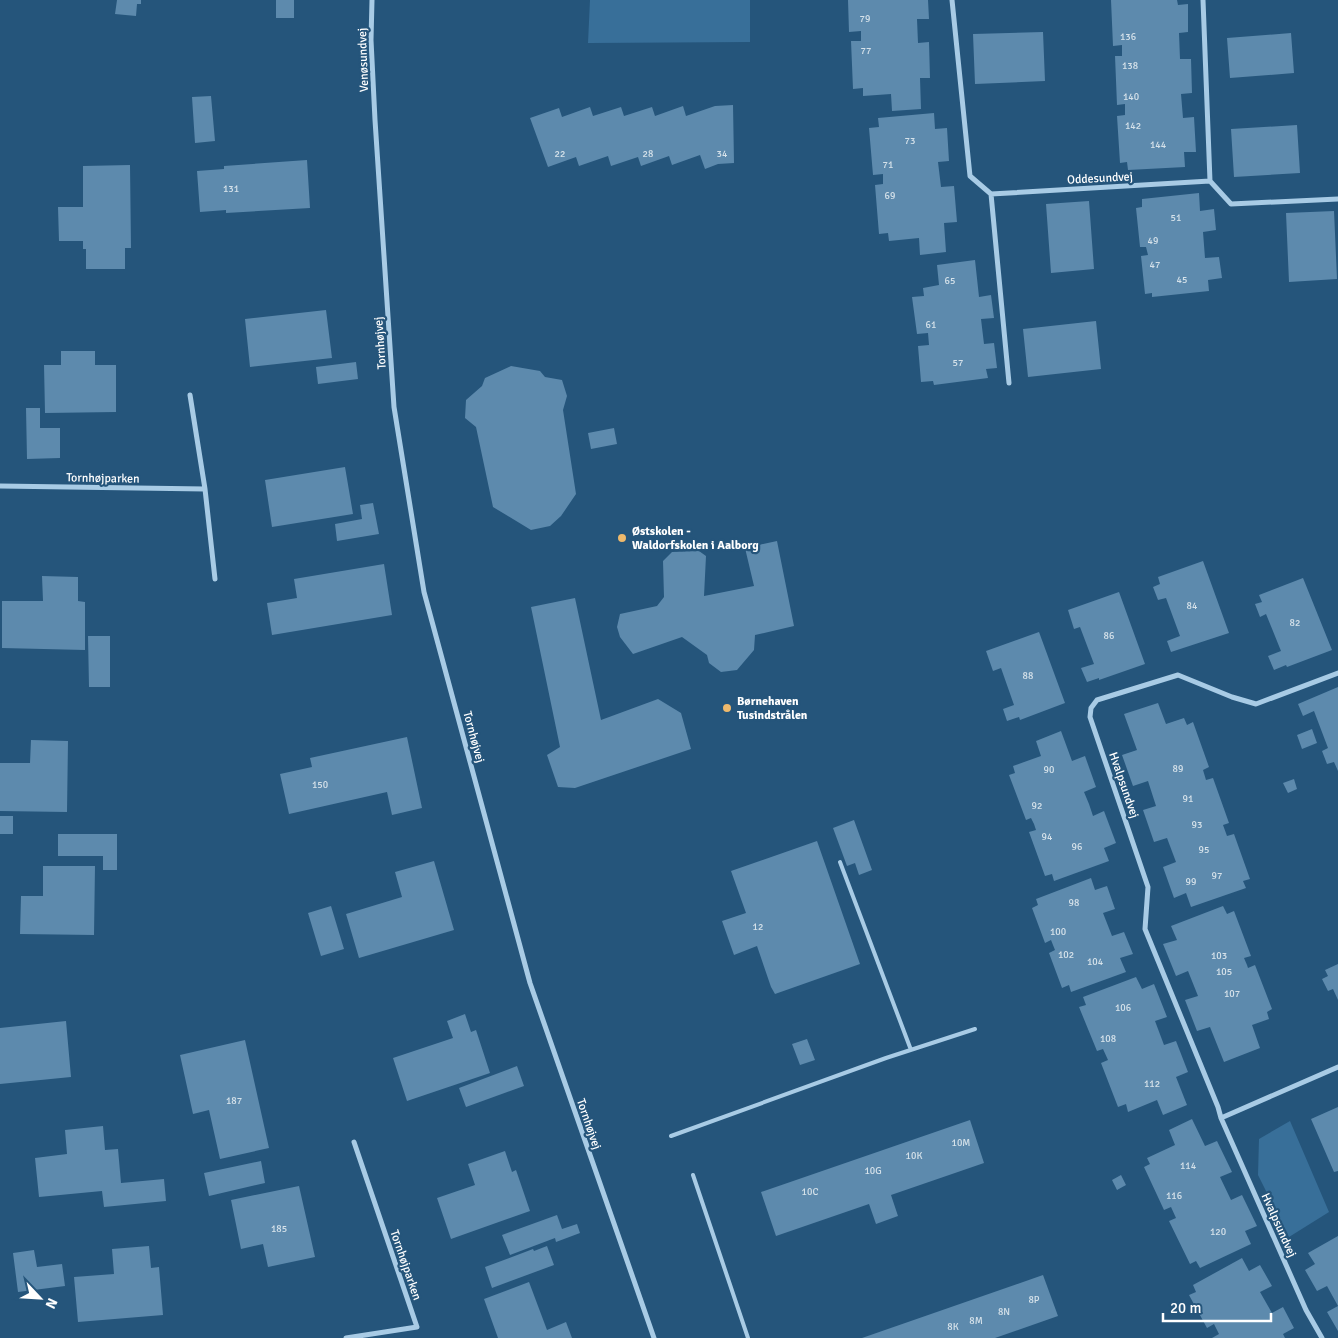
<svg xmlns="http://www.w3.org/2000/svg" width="1338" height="1338" font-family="Signika,sans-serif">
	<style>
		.green { fill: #386f99 }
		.building { fill: #5d8aad }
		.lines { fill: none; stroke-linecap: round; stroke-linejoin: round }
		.lane { stroke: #a8cbe5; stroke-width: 4 }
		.street { stroke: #a8cbe5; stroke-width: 5 }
		.poi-dot { fill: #eeb96c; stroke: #25557b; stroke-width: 2 }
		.labels { text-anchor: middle; stroke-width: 4.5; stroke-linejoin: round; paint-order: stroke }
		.number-label { font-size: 10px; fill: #d6e2ea }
		.street-label { font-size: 12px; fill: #fff; stroke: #25557b }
		.poi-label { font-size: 12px; font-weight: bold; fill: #fff; stroke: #25557b; text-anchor: start }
	</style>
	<rect width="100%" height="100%" fill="#25557b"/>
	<!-- green -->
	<path class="green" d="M590,0h160v42l-162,1z
		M1290,1121l39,91 -40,25 -31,-62 1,-36z"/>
	<!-- building -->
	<path class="building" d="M117,0h24v4h-4l-1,12 -21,-2z
		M276,0h18v18h-18z
		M848,0h80l1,19h-12l1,24 11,-1 1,36h-10l1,31 -29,2 -1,-17 -28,2v-8l-10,1 -2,-48h10v-10l-12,1z
		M1111,0h66l1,5 10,-1v28l-9,1 1,26h11l1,34 -11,1 2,24 11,-1 2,35h-12l1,15 -57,3 -1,-8 -7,1 -3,-47 8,-1v-11l-8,1 -2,-49h7v-11l-9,1z
		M1043,32l2,49 -70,3 -2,-50z
		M1291,33l3,40 -64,5 -3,-40z
		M211,96l4,45 -20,2 -3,-46z
		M733,105l1,58 -16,1 -13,5 -5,-14 -28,10 -3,-9 -28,10 -3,-9 -27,9 -3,-10 -29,10 -3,-9 -28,10 -18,-49 29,-10 3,9 28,-10 3,9 28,-9 3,9 28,-9 3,9 28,-10 3,10 29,-10z
		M934,113l1,16 12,-1 2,33 -11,1 3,25 13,-1 3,36 -13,1 2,29 -26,3 -1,-17 -30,3 -1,-8 -9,1 -4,-49 8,-1v-10l-10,1 -4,-47 10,-1 -1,-9z
		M1297,125l3,48 -66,4 -3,-48z
		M307,160l3,48 -84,5v-3l-26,2 -3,-41 27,-2v-3z
		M130,165l1,83h-6v21h-39v-20h-3v-8h-24l-1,-34h25v-41z
		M1199,193l1,18 14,-2 2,21 -13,2 2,26 14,-1 3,21 -14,2 1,11 -57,6v-4l-7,1 -4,-38 7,-1 -2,-8h-6l-4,-39 6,-1v-8z
		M1089,201l5,68 -43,4 -5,-69z
		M1334,211l3,68 -48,3 -3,-69z
		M975,260l4,37 12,-2 3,23 -13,1 3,25 10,-1 3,25 -11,1 2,9 -54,7 -1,-4 -12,1 -3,-36 11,-1 -1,-12 -11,1 -5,-37 12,-1 -1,-8 16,-3 -2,-20z
		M326,310l6,48 -82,9 -5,-48z
		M1096,321l5,48 -73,8 -5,-48z
		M61,351h34v14h21v47l-71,1 -1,-48h17z
		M356,362l2,17 -40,5 -2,-17z
		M511,366l29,5 5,6 17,3 5,16 -4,14 13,84 -15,22 -11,10 -19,4 -38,-23 -17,-80 -11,-9 1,-18 16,-14 3,-8z
		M26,408h14v20h20v30l-33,1z
		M614,428l3,16 -26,5 -3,-16z
		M345,467l8,47 -81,13 -7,-47z
		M373,503l6,31 -42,7 -2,-17 27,-5 -2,-14z
		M777,541l17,85 -39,9 -1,15 -17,20 -16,2 -12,-9 -2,-8 -25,-18 -49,17 -13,-17 -3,-10 3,-13 37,-8 7,-9 -1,-36 9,-9 27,-1 7,5 -2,40 50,-10 -9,-38z
		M1203,561l26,72 -58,19 -4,-11 13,-5 -14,-38 -8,2 -5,-13 7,-3 -2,-7z
		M384,564l8,51 -120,20 -5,-32 30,-5 -3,-19z
		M42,576l36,1v24l7,1v48l-83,-2v-47h41z
		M1303,578l29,72 -45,17 -1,-2 -12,5 -6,-14 13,-5 -15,-37 -6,3 -5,-13 7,-2 -3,-7z
		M1119,592l26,72 -46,16v-2l-12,4 -6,-14 13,-4 -14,-37 -6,2 -6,-19z
		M575,598l26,122 57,-21 23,14 10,36 -116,39 -17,-1 -11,-32 13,-8 -29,-140z
		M1039,632l26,71 -45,17 -1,-3 -12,4 -4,-12 11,-4 -13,-37 -8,3 -7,-20z
		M88,636h22v51h-21z
		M1338,687v84l-4,-9 -7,2 -5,-13 6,-3 -14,-37 -11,5 -5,-12z
		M1158,703l8,21 18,-6 3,7 6,-3 16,45 -6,3 3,10 7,-2 16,45 -6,2 4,11 7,-2 16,45 -7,2 3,7 -55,19 -5,-14 -12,5 -11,-31 13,-5 -9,-24 -13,4 -11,-32 13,-4 -8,-25 -15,5 -11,-31 15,-5 -13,-36z
		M1312,729l5,14 -15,6 -5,-14z
		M1061,731l11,30 13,-5 11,31 -12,5 5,12 4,12 11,-5 12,32 -12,5 5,13 -55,20 -2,-7 -7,2 -16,-44 7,-2 -2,-6 -3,-6 -5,2 -17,-45 6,-2 -2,-7 28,-10 -5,-15z
		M407,737l15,71 -30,7 -5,-23 -98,22 -9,-40 32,-7 -2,-9z
		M31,740l37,1 -1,71 -67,-1v-48h30z
		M1294,779l3,10 -9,4 -5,-10z
		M0,816h13v18h-13z
		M854,820l18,50 -13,5 -4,-12 -8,3 -14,-38z
		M58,834h59v36h-14v-14h-45z
		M817,841l43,123 -85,30 -4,-7 -14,-41 -23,9 -12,-34 24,-8 -15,-42z
		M434,861l20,69 -95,28 -13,-44 56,-17 -7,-25z
		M43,866h52l-1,69 -74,-1 1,-38h22z
		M1091,878l4,12 12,-4 8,23 -12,4 9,23 12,-4 9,22 -13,4 6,14 -55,20 -2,-7 -7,3 -13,-35 6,-3 -4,-10 -6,3 -13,-35 6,-3 -2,-6z
		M331,906l13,43 -23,7 -13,-43z
		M1223,906l4,8 7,-3 17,45 -7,2 3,7 1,3 7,-3 17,44 -5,3 2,7 -17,6 8,23 -36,14 -14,-35 -13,4 -12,-31 13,-4 -10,-25 -12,5 -13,-32 14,-4 -6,-14z
		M1338,964v36l-5,-11 -5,2 -6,-12 6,-3 -3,-6z
		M1136,977l6,12 12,-5 13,33 -12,4 9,24 12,-4 12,31 -12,5 11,28 -24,10 -6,-15 -29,12 -2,-8 -8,3 -17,-44 7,-3 -5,-11 -6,2 -18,-44 7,-2 -3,-8z
		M465,1014l6,18 5,-2 14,43 -83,28 -14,-43 60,-20 -6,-17z
		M66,1021l5,56 -71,7v-56z
		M807,1039l8,21 -15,5 -8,-21z
		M245,1040l24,108 -49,11 -11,-49 -16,4 -13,-59z
		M517,1066l7,20 -58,21 -7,-19z
		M1338,1107v64l-4,1 -23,-53z
		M1192,1119l13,27 12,-5 15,31 -12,5 11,23 11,-5 15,31 -12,5 6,13 -51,24 -4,-7 -6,3 -21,-43 7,-3 -5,-11 -7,3 -20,-43 6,-3 -3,-6 28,-13 -6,-15z
		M970,1120l14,43 -93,32 7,21 -22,8 -7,-20 -93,32 -15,-44z
		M103,1126l2,24 13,-1 3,34 43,-4 2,22 -62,6 -2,-16 -63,6 -4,-39 32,-4 -2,-24z
		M505,1151l7,21 4,-2 14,41 -79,28 -14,-41 38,-13 -7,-21z
		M261,1161l4,22 -56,13 -5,-23z
		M1121,1175l5,10 -9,5 -5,-10z
		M299,1186l16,71 -47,10 -5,-23 -22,5 -10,-49z
		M557,1215l5,14 15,-5 3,9 -24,9 -1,-4 -45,17 -8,-20z
		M1338,1236v70l-11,-20 -10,5 -12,-21 10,-6 -7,-11z
		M149,1246l2,22 8,-1 4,48 -85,7 -4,-45 40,-3 -2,-25z
		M547,1246l7,19 -62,23 -7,-21 48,-18 1,2z
		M34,1250l3,17 25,-3 3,22 -47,6 -5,-39z
		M1242,1258l7,13 11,-6 12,21 -12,6 12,21 11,-6 11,21 -11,6 2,4h-73l7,-4 -5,-10 -7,4 -18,-33 7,-3 -3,-7z
		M1043,1275l15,41 -63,22h-133z
		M529,1282l18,48 19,-8 6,16h-74l-14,-39z
		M1338,1306v25l-11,-19z"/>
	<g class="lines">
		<!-- lane -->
		<path class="lane" d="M840,862l71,188
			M671,1136l215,-78 89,-29
			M693,1175l55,163"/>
		<!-- street -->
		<path class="street" d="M372,0l-1,40 4,80 19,287 30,185 106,391 124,355
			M952,0l18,176 21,18 219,-13 21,23 107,-5
			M1203,0l7,181
			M991,194l18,189
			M190,395l15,94 10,90
			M0,486l205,3
			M1221,1118l117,-51
			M346,1338l71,-11 -63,-185
			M1322,1338l-16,-28 -85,-192 -3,-11 -73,-178 3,-42 -58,-170 1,-9 6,-8 81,-25 54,22 24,7 82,-31"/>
	</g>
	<!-- markers -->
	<g class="poi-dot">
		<circle cx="622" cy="538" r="5"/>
		<circle cx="727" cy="708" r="5"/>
	</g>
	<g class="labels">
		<!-- number labels -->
		<g class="number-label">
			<text x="865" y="22">79</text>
			<text x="1128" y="40">136</text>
			<text x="866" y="54">77</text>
			<text x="1130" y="69">138</text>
			<text x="1131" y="100">140</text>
			<text x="1133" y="129">142</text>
			<text x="910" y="144">73</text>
			<text x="1158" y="148">144</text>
			<text x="560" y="157">22</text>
			<text x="648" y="157">28</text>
			<text x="722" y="157">34</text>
			<text x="888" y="168">71</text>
			<text x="231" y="192">131</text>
			<text x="890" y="199">69</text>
			<text x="1176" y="221">51</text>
			<text x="1153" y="244">49</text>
			<text x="1155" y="268">47</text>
			<text x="1182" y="283">45</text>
			<text x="950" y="284">65</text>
			<text x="931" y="328">61</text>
			<text x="958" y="366">57</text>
			<text x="1192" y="609">84</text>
			<text x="1295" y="626">82</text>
			<text x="1109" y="639">86</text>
			<text x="1028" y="679">88</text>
			<text x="1178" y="772">89</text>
			<text x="1049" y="773">90</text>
			<text x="320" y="788">150</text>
			<text x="1188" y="802">91</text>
			<text x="1037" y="809">92</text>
			<text x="1197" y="828">93</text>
			<text x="1047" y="840">94</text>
			<text x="1077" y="850">96</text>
			<text x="1204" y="853">95</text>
			<text x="1217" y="879">97</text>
			<text x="1191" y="885">99</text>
			<text x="1074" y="906">98</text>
			<text x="758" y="930">12</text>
			<text x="1058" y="935">100</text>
			<text x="1066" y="958">102</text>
			<text x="1219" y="959">103</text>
			<text x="1095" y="965">104</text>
			<text x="1224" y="975">105</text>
			<text x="1232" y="997">107</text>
			<text x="1123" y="1011">106</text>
			<text x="1108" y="1042">108</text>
			<text x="1152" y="1087">112</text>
			<text x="234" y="1104">187</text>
			<text x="961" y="1146">10M</text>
			<text x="914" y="1159">10K</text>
			<text x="1188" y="1169">114</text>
			<text x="873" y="1174">10G</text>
			<text x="810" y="1195">10C</text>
			<text x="1174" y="1199">116</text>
			<text x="279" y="1232">185</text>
			<text x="1218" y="1235">120</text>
			<text x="1034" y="1303">8P</text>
			<text x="1004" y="1315">8N</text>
			<text x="976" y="1324">8M</text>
			<text x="953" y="1330">8K</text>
		</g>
		<!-- street labels -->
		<g class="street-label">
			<text transform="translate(363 60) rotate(-92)" y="4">Venøsundvej</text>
			<text transform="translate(1100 178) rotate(-3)" y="4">Oddesundvej</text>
			<text transform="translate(380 343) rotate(-94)" y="4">Tornhøjvej</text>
			<text transform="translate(103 478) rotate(1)" y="4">Tornhøjparken</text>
			<text transform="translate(474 737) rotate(75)" y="4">Tornhøjvej</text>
			<text transform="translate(1124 785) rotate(71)" y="4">Hvalpsundvej</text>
			<text transform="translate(589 1124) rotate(71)" y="4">Tornhøjvej</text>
			<text transform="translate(1279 1225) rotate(66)" y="4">Hvalpsundvej</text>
			<text transform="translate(406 1265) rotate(71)" y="4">Tornhøjparken</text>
		</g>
		<!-- poi labels -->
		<g class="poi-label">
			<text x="632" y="535">Østskolen -<tspan x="632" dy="14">Waldorfskolen i Aalborg</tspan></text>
			<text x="737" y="705">Børnehaven<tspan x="737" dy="14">Tusindstrålen</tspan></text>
		</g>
	</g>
	<!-- north arrow -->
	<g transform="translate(40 1298) rotate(115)" stroke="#25557b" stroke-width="4" paint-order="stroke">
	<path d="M0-4L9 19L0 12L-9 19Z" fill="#ffffff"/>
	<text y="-8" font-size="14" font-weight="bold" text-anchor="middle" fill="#ffffff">N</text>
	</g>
	<!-- scale -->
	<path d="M1163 1313v8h108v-8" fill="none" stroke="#ffffff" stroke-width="2.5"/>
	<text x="1170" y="1313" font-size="15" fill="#ffffff" stroke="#25557b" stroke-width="4" paint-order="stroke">20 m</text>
</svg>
